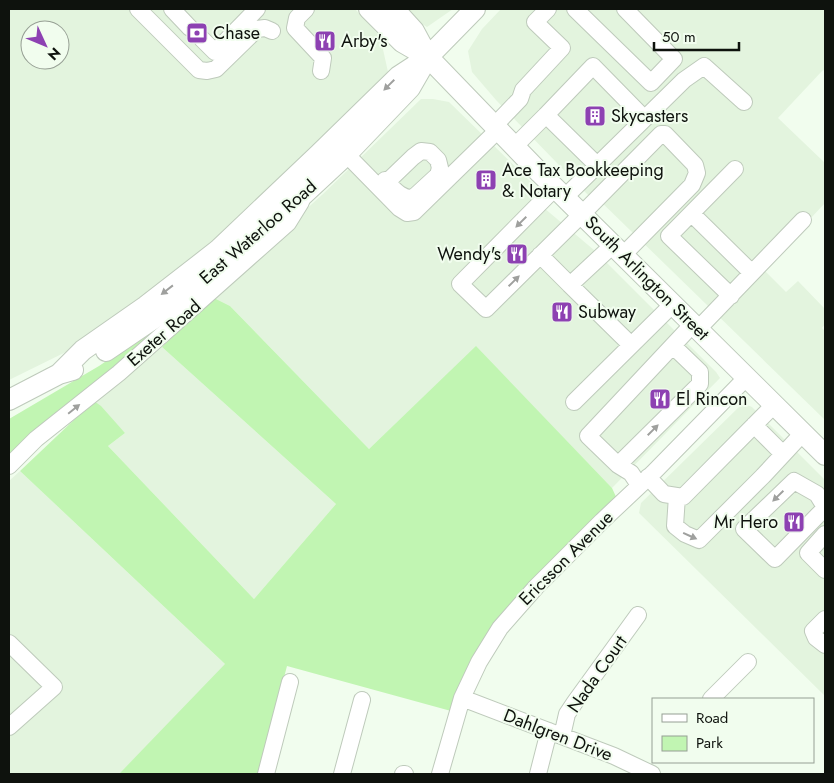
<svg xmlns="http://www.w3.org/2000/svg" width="834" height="783" font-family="Jost,sans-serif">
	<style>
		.built { fill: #e3f4de; fill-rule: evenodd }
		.green { fill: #c1f5b2 }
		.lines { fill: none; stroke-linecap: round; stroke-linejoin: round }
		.minor-casing { stroke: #becabb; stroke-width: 18 }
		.major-casing { stroke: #becabb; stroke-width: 22 }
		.minor { stroke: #fff; stroke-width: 16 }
		.major { stroke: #fff; stroke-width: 20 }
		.oneway { fill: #9fa09e }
		.labels { text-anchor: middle; stroke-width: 4; stroke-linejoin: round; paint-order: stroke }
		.poi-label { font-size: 18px; fill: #0e120d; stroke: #f1fdee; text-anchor: start }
		.street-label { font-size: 18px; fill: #0e120d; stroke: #f1fdee }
	</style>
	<rect width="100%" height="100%" fill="#f1fdee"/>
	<!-- built -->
	<path class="built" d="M9,9h346l25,27 8,36 -10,16 -202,188 -98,70 -69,34zM30,30h30v30h-30z
		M399,9h54l-26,18z
		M501,9h324v62l-2,-1 -45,48 47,45v40l-62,66 23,23 12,-11 27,28v15l-3,4 3,3v89l-232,-226 -4,2 -93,-96 -24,-28 -4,-21 14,-22z
		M421,99h12l16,3 83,81 -7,9 69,58 122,122 4,6 -108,110 -136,-141 -107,102 -139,-143 -20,-10 113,-102z
		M162,347l174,157 -82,95 -146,-153 17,-13 -31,-32z
		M747,405l5,2 73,73v216l-186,-183 2,-10 99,-97z
		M20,471l206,194 -107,109h-110v-293z"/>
	<!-- green -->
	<path class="green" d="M212,284l-203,176v-41l90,-53 53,-36z
		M214,298l16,8 139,143 107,-103 136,142 5,11 -74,73 -92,139 -164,-45 -28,108h-140l106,-110 -205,-193 74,-70 7,5 24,27 -17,13 146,153 82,-95 -174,-157z"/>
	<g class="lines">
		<!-- minor casing -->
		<g class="minor-casing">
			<path id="minor" d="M138,9l61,61 8,1 9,-2 41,-40 8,-1 7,3
				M172,9l18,19
				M306,9l-9,9 -2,10 28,30 -2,13
				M575,9l76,74 23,-24 -49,-50
				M202,39l13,13 42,-43
				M546,115l47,-49 51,52
				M495,125l25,-26 3,-9 39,-42 -27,-26 13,-13
				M515,146l31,-31 51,50
				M346,154l53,54 8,5 7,-1 85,-83
				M385,180c8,8 16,19 28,18l25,-23 2,-7 -2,-8 -8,-8 -9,-1 -8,6 -26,25
				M555,188l-95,96 26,25 96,-95 79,-80h4l30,31 2,8 -5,12 -69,70
				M565,197l119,-117 20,-14 40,36
				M692,214l60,59
				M613,245l-43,40 61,60
				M540,255l30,30
				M731,296l-62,-60 66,-67
				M698,329l105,-109
				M574,402l99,-98
				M754,425l29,29
				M618,465l82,-81v-12l-27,-26
				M9,466l27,-27 83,-66 169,-150 13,-21
				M648,477l16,17 19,3 91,-92
				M639,485l-8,-12 -13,-8 -30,-29 105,-112
				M677,496l-2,30 10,8 14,6 64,-64 40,-43
				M825,507l-8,-13 -23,-13 -50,48 31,30 50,-51
				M825,534l-17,19 17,17
				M825,619l-12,12 3,7 9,7
				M9,643l45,44 -45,40
				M462,698l152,58 38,18
				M711,699l37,-37
				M562,736l5,-22 8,-12 63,-87
				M266,774l24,-92
				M342,774l20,-74
				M403,774h2
				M440,774l22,-76 17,-36 21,-34 36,-41 66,-66 51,-48 94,-96
				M538,774l11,-43"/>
		</g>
		<!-- major casing -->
		<g class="major-casing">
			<path id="major" d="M369,9l33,33 26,15
				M394,9l20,22 14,26 112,116 285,282
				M106,351l56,-38 54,-43 72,-61 56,-52 66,-69 15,-26
				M59,374l24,-24 63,-44 72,-56 101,-96 80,-78 29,-19 47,-48
				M9,400l50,-26 14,-4"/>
		</g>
		<!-- minor -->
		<use href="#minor" class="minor"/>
		<!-- major -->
		<use href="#major" class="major"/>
	</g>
	<!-- one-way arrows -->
	<defs><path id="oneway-solid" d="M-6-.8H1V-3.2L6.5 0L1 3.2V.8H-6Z" transform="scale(1.25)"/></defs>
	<g class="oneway">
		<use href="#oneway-solid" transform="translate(389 85) rotate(135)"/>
		<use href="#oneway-solid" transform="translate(521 222) rotate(135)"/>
		<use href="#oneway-solid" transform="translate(514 281) rotate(-44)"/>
		<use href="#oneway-solid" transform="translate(167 290) rotate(142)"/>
		<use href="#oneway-solid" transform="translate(74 409) rotate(-39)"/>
		<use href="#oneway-solid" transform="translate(653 430) rotate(-45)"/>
		<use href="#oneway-solid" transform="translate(778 496) rotate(136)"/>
		<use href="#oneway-solid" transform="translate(690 536) rotate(24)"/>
	</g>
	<!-- icons -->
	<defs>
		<g id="bank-square" transform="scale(1.125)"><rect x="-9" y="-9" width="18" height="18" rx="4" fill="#8d41b2" stroke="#f1fdee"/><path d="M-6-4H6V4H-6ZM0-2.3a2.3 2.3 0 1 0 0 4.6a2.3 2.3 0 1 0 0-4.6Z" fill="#fff"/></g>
		<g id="restaurant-square" transform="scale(1.125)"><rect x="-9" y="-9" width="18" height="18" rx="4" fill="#8d41b2" stroke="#f1fdee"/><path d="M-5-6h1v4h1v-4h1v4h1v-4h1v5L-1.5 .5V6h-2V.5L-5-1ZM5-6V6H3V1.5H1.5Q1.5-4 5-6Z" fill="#fff"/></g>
		<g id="building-square" transform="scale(1.125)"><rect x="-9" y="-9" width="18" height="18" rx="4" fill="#8d41b2" stroke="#f1fdee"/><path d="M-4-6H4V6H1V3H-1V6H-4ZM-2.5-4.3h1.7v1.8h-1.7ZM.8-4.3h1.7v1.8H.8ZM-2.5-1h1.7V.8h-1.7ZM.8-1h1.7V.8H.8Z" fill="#fff"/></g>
	</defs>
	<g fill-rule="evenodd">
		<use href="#bank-square" x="197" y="33"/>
		<use href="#restaurant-square" x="325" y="41"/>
		<use href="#building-square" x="595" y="116"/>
		<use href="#building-square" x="486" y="180"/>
		<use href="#restaurant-square" x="517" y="254"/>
		<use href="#restaurant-square" x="562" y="312"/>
		<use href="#restaurant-square" x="660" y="399"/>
		<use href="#restaurant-square" x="794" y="522"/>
	</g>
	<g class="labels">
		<!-- poi labels -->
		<g class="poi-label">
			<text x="213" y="39">Chase</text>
			<text x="341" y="47">Arby's</text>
			<text x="611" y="122">Skycasters</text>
			<text x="502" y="176">Ace Tax Bookkeeping<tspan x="502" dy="21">&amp; Notary</tspan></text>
			<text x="501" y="260" text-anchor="end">Wendy's</text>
			<text x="578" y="318">Subway</text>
			<text x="676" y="405">El Rincon</text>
			<text x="778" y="528" text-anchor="end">Mr Hero</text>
		</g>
		<!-- street labels -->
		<g class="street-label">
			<text transform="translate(258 232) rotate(-41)" y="6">East Waterloo Road</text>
			<text transform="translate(647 278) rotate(45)" y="6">South Arlington Street</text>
			<text transform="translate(164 333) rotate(-41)" y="6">Exeter Road</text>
			<text transform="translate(566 558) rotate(-45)" y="6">Ericsson Avenue</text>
			<text transform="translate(597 674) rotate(-55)" y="6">Nada Court</text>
			<text transform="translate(558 735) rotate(21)" y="6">Dahlgren Drive</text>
		</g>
	</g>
	<!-- border -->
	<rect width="834" height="783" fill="none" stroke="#0e120d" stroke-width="20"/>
	<!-- legend -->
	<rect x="652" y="698" width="162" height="65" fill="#f1fdee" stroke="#969f94"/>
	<rect x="662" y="714" width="25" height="8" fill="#ffffff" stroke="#969f94"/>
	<text x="696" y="723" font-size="15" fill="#0e120d">Road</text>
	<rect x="662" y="736" width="25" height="15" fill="#c1f5b2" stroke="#969f94"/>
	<text x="696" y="748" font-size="15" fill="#0e120d">Park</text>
	<!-- north arrow -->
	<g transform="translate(45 45) rotate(134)"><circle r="24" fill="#f1fdee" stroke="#969f94"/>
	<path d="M0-4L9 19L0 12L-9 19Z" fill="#8d41b2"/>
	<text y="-8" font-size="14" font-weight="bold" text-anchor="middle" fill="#0e120d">N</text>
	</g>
	<!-- scale -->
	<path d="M654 42v8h85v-8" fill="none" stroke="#0e120d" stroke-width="2.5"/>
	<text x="662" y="42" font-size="15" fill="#0e120d" stroke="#f1fdee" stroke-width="4" paint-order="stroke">50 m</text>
</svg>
